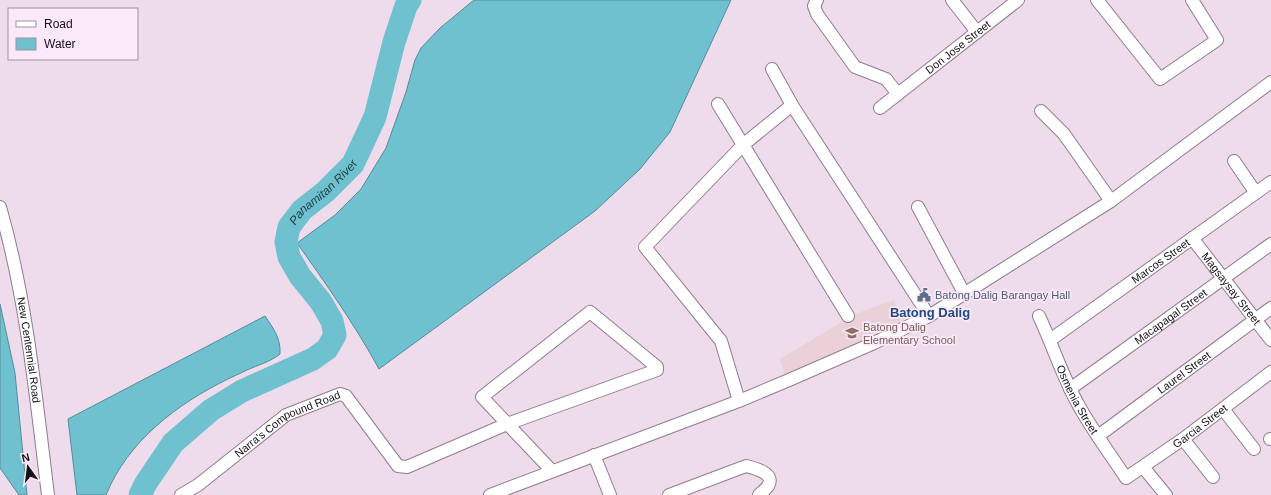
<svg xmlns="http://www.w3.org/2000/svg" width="1271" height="495" font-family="Helvetica,sans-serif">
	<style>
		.education { fill: #ead0d7 }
		.water { fill: #70c1d0; stroke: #558c98 }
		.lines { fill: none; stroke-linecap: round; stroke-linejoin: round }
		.river { stroke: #70c1d0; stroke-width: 23 }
		.minor-casing { stroke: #8f7e8e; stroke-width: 14 }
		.minor { stroke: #fff; stroke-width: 12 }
		.labels { text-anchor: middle; stroke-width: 3.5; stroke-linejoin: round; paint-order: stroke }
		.street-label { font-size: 11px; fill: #161016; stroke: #fbe8f9 }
		.service-label { font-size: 11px; fill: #4e5e75; stroke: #fbe8f9; text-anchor: start }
		.education-label { font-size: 11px; fill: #785e54; stroke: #fbe8f9; text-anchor: start }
		.water-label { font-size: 12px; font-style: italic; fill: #1a4047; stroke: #fbe8f9 }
		.quarter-label { font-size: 13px; font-weight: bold; fill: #1e4a7e; stroke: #fbe8f9 }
	</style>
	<rect width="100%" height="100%" fill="#eedbec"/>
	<!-- education -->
	<path class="education" d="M894,300l9,23 -118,54 -5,-18 75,-45z"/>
	<!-- water -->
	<path class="water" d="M474,0h257l-61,132 -30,37 -45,42 -216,158c-24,-44 -53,-85 -82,-126l38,-28 26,-26 25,-41 20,-56 9,-32 6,-12 19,-20z
		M0,304l15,69 12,122h-8l-19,-27z
		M265,316c8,12 16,22 15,38 -10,8 -22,11 -33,16 -6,3 -13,6 -19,9 -51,25 -100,62 -122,116h-29l-9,-76z"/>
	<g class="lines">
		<!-- river -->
		<path class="river" id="s1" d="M140,495l6,-12 27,-40 38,-33 31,-19 71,-32 14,-10 8,-14 -3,-14 -11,-19 -21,-26 -11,-19 -3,-15 3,-15 13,-17 23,-18 28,-28 22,-47 19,-75 12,-36 4,-6"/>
		<!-- minor casing -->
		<g class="minor-casing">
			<g id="minor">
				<path d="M817,0l-3,6 3,8 38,53 31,12 12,15"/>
				<path d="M952,0l25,32"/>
				<path d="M1097,0l63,79 57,-39 -25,-40"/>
				<path d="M772,69l20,36 137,211"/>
				<path d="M718,104l130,212"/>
				<path id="s2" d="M880,108l138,-108"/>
				<path d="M1041,111l23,23 47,67"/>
				<path d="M1234,161l22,32"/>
				<path id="s3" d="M0,207c27,94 36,191 48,288"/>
				<path d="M918,207l46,86"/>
				<path id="s4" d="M1192,238l79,102"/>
				<path id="s5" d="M1039,316c14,30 24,62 40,90 14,25 31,48 47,72l57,-39 88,-67"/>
				<path id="s6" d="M1050,340l221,-158"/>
				<path id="s7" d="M1070,389l201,-145"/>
				<path d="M739,401l-18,-60 -76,-94 98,-102 49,-40"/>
				<path d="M1223,409l31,40"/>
				<path id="s8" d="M1098,436l173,-128"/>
				<path d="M1183,439l30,38"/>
				<path d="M1270,439h1"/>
				<path d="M594,455l16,40"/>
				<path d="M1143,467l23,28"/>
				<path id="s9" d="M181,495l17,-10 88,-70 54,-21 6,2 52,70 9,1 100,-43 150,-54v-3l-67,-55 -108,85 70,74"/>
				<path d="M490,495l249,-94 50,-21 85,-37 55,-27 182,-115 160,-119"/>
				<path d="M669,495l77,-29c8,2 30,7 22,20 -2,3 -6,6 -9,9"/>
			</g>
		</g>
		<!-- minor -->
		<use href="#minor" class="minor"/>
	</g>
	<!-- icons -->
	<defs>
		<g id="civic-bare" transform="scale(1.08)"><path d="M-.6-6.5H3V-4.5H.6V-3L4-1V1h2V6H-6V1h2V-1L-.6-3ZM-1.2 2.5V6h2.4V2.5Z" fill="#5c6f8a" stroke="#fbe8f9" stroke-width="2.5" paint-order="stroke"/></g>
		<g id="school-bare" transform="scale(1.08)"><path d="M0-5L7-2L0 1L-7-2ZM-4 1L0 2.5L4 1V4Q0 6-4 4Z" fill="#8d6e63" stroke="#fbe8f9" stroke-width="2.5" paint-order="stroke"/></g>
	</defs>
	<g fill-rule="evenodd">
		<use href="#civic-bare" x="924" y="295"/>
		<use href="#school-bare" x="852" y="333"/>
	</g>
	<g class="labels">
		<!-- street labels -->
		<g class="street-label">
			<text dy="4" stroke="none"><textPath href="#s2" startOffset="99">Don Jose Street</textPath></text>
			<text dy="4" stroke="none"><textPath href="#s6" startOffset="136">Marcos Street</textPath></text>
			<text dy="4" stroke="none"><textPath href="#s4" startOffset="64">Magsaysay Street</textPath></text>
			<text dy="4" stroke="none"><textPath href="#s7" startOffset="124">Macapagal Street</textPath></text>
			<text dy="4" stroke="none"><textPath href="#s3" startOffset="146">New Centennial Road</textPath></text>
			<text dy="4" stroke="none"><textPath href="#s8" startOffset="107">Laurel Street</textPath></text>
			<text dy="4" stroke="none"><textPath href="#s5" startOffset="92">Osmenia Street</textPath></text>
			<text dy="4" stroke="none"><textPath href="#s5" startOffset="275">Garcia Street</textPath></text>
			<text dy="4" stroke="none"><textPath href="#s9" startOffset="129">Narra's Compound Road</textPath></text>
		</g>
		<!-- service labels -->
		<g class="service-label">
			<text x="935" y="299">Batong Dalig Barangay Hall</text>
		</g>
		<!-- education labels -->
		<g class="education-label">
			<text x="863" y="331">Batong Dalig<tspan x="863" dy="13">Elementary School</tspan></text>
		</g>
		<!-- water labels -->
		<g class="water-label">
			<text dy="4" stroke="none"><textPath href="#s1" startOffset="431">Panamitan River</textPath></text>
		</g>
		<!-- quarter labels -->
		<g class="quarter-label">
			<text x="930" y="317">Batong Dalig</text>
		</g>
	</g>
	<!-- legend -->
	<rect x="8" y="8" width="130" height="52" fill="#fbe8f9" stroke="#9f929e"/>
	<rect x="16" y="21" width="20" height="6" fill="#ffffff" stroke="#9f929e"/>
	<text x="44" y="28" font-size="12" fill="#161016">Road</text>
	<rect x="16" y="38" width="20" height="12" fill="#70c1d0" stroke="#9f929e"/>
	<text x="44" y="48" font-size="12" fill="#161016">Water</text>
	<!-- north arrow -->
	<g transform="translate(28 467) rotate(346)" stroke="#fbe8f9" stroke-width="3" paint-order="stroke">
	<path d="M0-3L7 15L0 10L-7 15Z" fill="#161016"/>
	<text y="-6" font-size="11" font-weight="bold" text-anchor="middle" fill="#161016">N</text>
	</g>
</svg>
